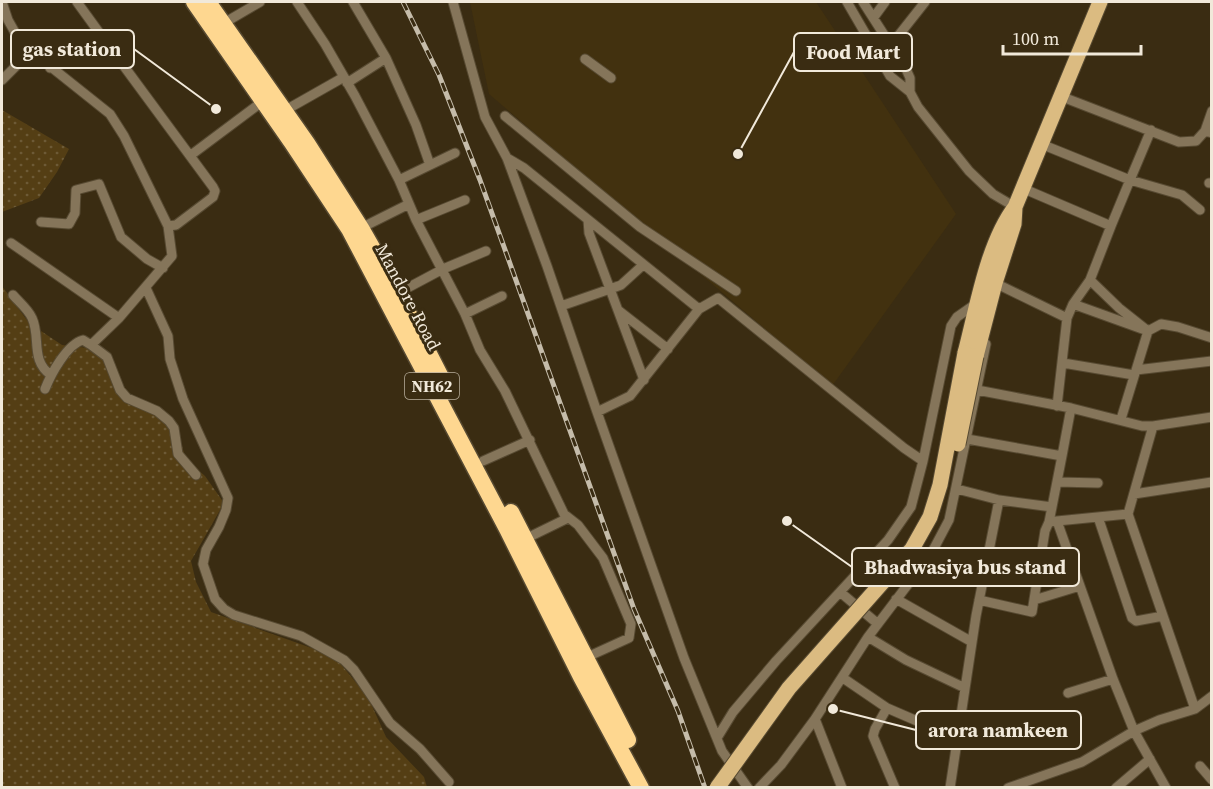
<svg xmlns="http://www.w3.org/2000/svg" width="1213" height="789" font-family="'Source Serif 4',serif">
	<style>
		.built { fill: #42310f }
		.grass { fill: url(#grass-dots) }
		.lines { fill: none; stroke-linecap: round; stroke-linejoin: round }
		.street-casing { stroke: #574a32; stroke-width: 11 }
		.primary-casing { stroke: #574a32; stroke-width: 17 }
		.highway-casing { stroke: #574a32; stroke-width: 19 }
		.street { stroke: #85755a; stroke-width: 9 }
		.primary { stroke: #dbbb81; stroke-width: 15 }
		.highway { stroke: #fed790; stroke-width: 16 }
		.rail-casing { stroke: #c5bcaa; stroke-width: 5 }
		.rail { stroke: #3a2c12; stroke-width: 3; stroke-dasharray: 9; stroke-linecap: butt }
		.primary-bridge-casing { stroke: #574a32; stroke-width: 17; stroke-linecap: butt }
		.primary-bridge { stroke: #dbbb81; stroke-width: 15 }
		.labels { text-anchor: middle; stroke-width: 6; stroke-linejoin: round; paint-order: stroke }
		.shield { fill: #3a2c12; stroke: #bab09e; stroke-width: 1.5 }
		.shield-label { font-size: 16px; font-weight: bold; fill: #f1e9da }
		.street-label { font-size: 18px; fill: #f1e9da; stroke: #3a2c12 }
		.leader { fill: none; stroke: #f1e9da; stroke-width: 2 }
		.callout-dot { fill: #f1e9da; stroke: #3a2c12; stroke-width: 2 }
		.callout { fill: #3a2c12; stroke: #f1e9da; stroke-width: 2 }
		.callout-label { font-size: 20px; text-anchor: middle; font-weight: bold; fill: #f1e9da }
	</style>
	<defs>
		<pattern id="grass-dots" width="8" height="8" patternUnits="userSpaceOnUse" patternTransform="scale(1.5)"><rect width="8" height="8" fill="#543e14"/><path d="M2 2h.1M6 6h.1" fill="none" stroke="#6d5a36" stroke-width="1.8" stroke-linecap="round"/></pattern>
	</defs>
	<rect width="100%" height="100%" fill="#3a2c12"/>
	<!-- built -->
	<path class="built" d="M470,2h346l140,212 -124,172 -343,-292z"/>
	<!-- grass -->
	<path class="grass" d="M2,110l67,39 -12,23 -18,26 -37,14z
		M2,286l27,37 33,22 35,4 40,56 38,19 11,35 19,17 19,27 -33,58 5,21 15,30 123,44 34,41 18,40 38,40 3,10h-425z"/>
	<g class="lines">
		<!-- street casing -->
		<g class="street-casing">
			<path id="street" d="M2,2l6,18 9,16 14,15 79,63 14,22 44,90 4,30 -53,62 -108,-75
				M297,2l28,42 30,52 44,84 17,40 49,94 15,36 25,41 59,123 14,11 25,33 28,66 -2,14 -44,20
				M453,2l32,115 22,41 17,10 175,141 -69,87 -33,16 87,246 38,93 26,37
				M847,2l43,74 20,16 8,15 51,64 24,23 22,13
				M863,2l43,67 4,9v14
				M874,17l11,-15
				M224,23l36,-21
				M98,31l115,156 2,4 -2,6 -37,28 -8,1
				M891,45l34,-43
				M386,58l30,67 14,40
				M585,59l26,19
				M50,68l48,-37 -21,-29
				M2,80l29,-29
				M347,83l39,-25 -33,-56
				M1060,96l119,46 17,-1 9,-10 7,2
				M284,111l60,-34
				M505,116l135,111 96,64
				M1151,130l-21,50 52,15 18,15
				M1205,131l7,-20
				M191,155l75,-56
				M507,158l40,108 50,146
				M399,180l56,-27
				M1209,183h3
				M1022,188l89,38 19,-46 -89,-36
				M416,220l49,-20
				M41,222l28,2 6,-11 1,-23 23,-6 22,53 26,22 16,9
				M361,228l48,-24
				M643,265l-22,20 -11,4 34,91
				M1090,280l21,-54
				M995,283l72,35
				M146,288l22,48 2,23 13,40 45,99 -2,12 -7,17 -13,23 -3,14 12,35 9,10 10,6 67,21 43,24 10,10 36,53 30,26 29,33
				M398,293l45,-24 43,-18
				M13,295c6,7 15,14 19,23 9,19 -2,43 19,57
				M1073,304l17,-24 29,28 29,23 13,-7 17,3 34,11
				M561,306l49,-17 -21,-56 -1,-13
				M699,309l19,-11 186,150 19,13
				M618,310l50,39
				M465,314l37,-18
				M119,318l-28,27 16,12 13,33 7,8 30,13 12,10 5,7 4,26 18,21
				M1063,363l71,12
				M1136,370l76,-9
				M45,389c6,-15 22,-45 38,-49l8,5
				M977,390l94,18 -9,48
				M1057,406l10,-88 6,-14 75,27 -27,88
				M1153,426l59,-9
				M967,439l95,17 -10,51
				M483,461l47,-21
				M1058,482l40,1
				M957,489l42,11
				M1134,494l78,-12
				M1098,517l34,101 4,3 27,-5
				M1057,521l71,-7
				M525,539l43,-21
				M840,592l38,32
				M896,599l76,43
				M979,600l53,12 13,-81 4,-9 8,-1 56,158 21,52 25,-11 36,-11 -67,-195 25,-88h-11l-71,-18
				M1034,600l46,-14
				M868,637l38,23 59,28
				M843,678l44,30 -12,21 -2,7 22,52
				M1068,693l45,-14
				M887,708l37,16 34,11
				M1195,709l17,-13
				M815,719l27,69
				M717,738l16,-26 43,-51 112,-121 23,-33 12,-46 28,-135 6,-9 20,-14
				M1200,766l12,14
				M759,788l22,-23 34,-46 53,-82 63,-83 18,-34 37,-176
				M950,788l26,-172 23,-116 53,7 -3,15
				M1008,788l74,-26 52,-31 32,57
				M1116,788l34,-29"/>
		</g>
		<!-- primary casing -->
		<g class="primary-casing">
			<path id="primary" d="M965,353c12,-45 22,-109 50,-146l85,-205
				M976,356l19,-73 19,-59 1,-17"/>
		</g>
		<!-- highway casing -->
		<g class="highway-casing">
			<path id="highway" d="M194,2l98,141 57,86 158,300 74,148 60,111
				M208,2l99,141 54,85 37,65 46,90
				M511,512l117,228"/>
		</g>
		<!-- street -->
		<use href="#street" class="street"/>
		<!-- primary -->
		<use href="#primary" class="primary"/>
		<!-- highway -->
		<use href="#highway" class="highway"/>
		<!-- rail casing -->
		<g class="rail-casing">
			<path id="rail" d="M403,2l36,73 41,105 154,429 44,102 27,77"/>
		</g>
		<!-- rail -->
		<use href="#rail" class="rail"/>
		<!-- primary-bridge casing -->
		<g class="primary-bridge-casing">
			<path id="primary-bridge" d="M958,444l18,-88
				M717,788l72,-100 123,-139 18,-32 10,-32 25,-132"/>
		</g>
		<!-- primary-bridge -->
		<use href="#primary-bridge" class="primary-bridge"/>
	</g>
	<g class="labels">
		<!-- shield labels -->
		<rect class="shield" x="405" y="373" width="54" height="26" rx="4.5"/>
		<g class="shield-label">
			<text x="432" y="392">NH62</text>
		</g>
		<!-- street labels -->
		<g class="street-label">
			<text transform="translate(408 297) rotate(62)" y="6">Mandore Road</text>
		</g>
	</g>
	<!-- callouts -->
	<path class="leader" d="M216 109L134 49M738 154L794 52M787 521L852 567M833 709L916 730"/>
	<g class="callout-dot">
		<circle cx="216" cy="109" r="6"/>
		<circle cx="738" cy="154" r="6"/>
		<circle cx="787" cy="521" r="6"/>
		<circle cx="833" cy="709" r="6"/>
	</g>
	<g class="callout">
		<rect x="11" y="30" width="123" height="38" rx="6"/>
		<rect x="794" y="33" width="118" height="38" rx="6"/>
		<rect x="852" y="548" width="227" height="38" rx="6"/>
		<rect x="916" y="711" width="165" height="38" rx="6"/>
	</g>
	<g class="callout-label">
		<text x="72" y="56">gas station</text>
		<text x="853" y="59">Food Mart</text>
		<text x="965" y="574">Bhadwasiya bus stand</text>
		<text x="998" y="737">arora namkeen</text>
	</g>
	<!-- border -->
	<rect width="1213" height="789" fill="none" stroke="#f1e9da" stroke-width="6"/>
	<!-- scale -->
	<path d="M1003 45v9h138v-9" fill="none" stroke="#f1e9da" stroke-width="3"/>
	<text x="1012" y="45" font-size="18" fill="#f1e9da" stroke="#3a2c12" stroke-width="4.5" paint-order="stroke">100 m</text>
</svg>
